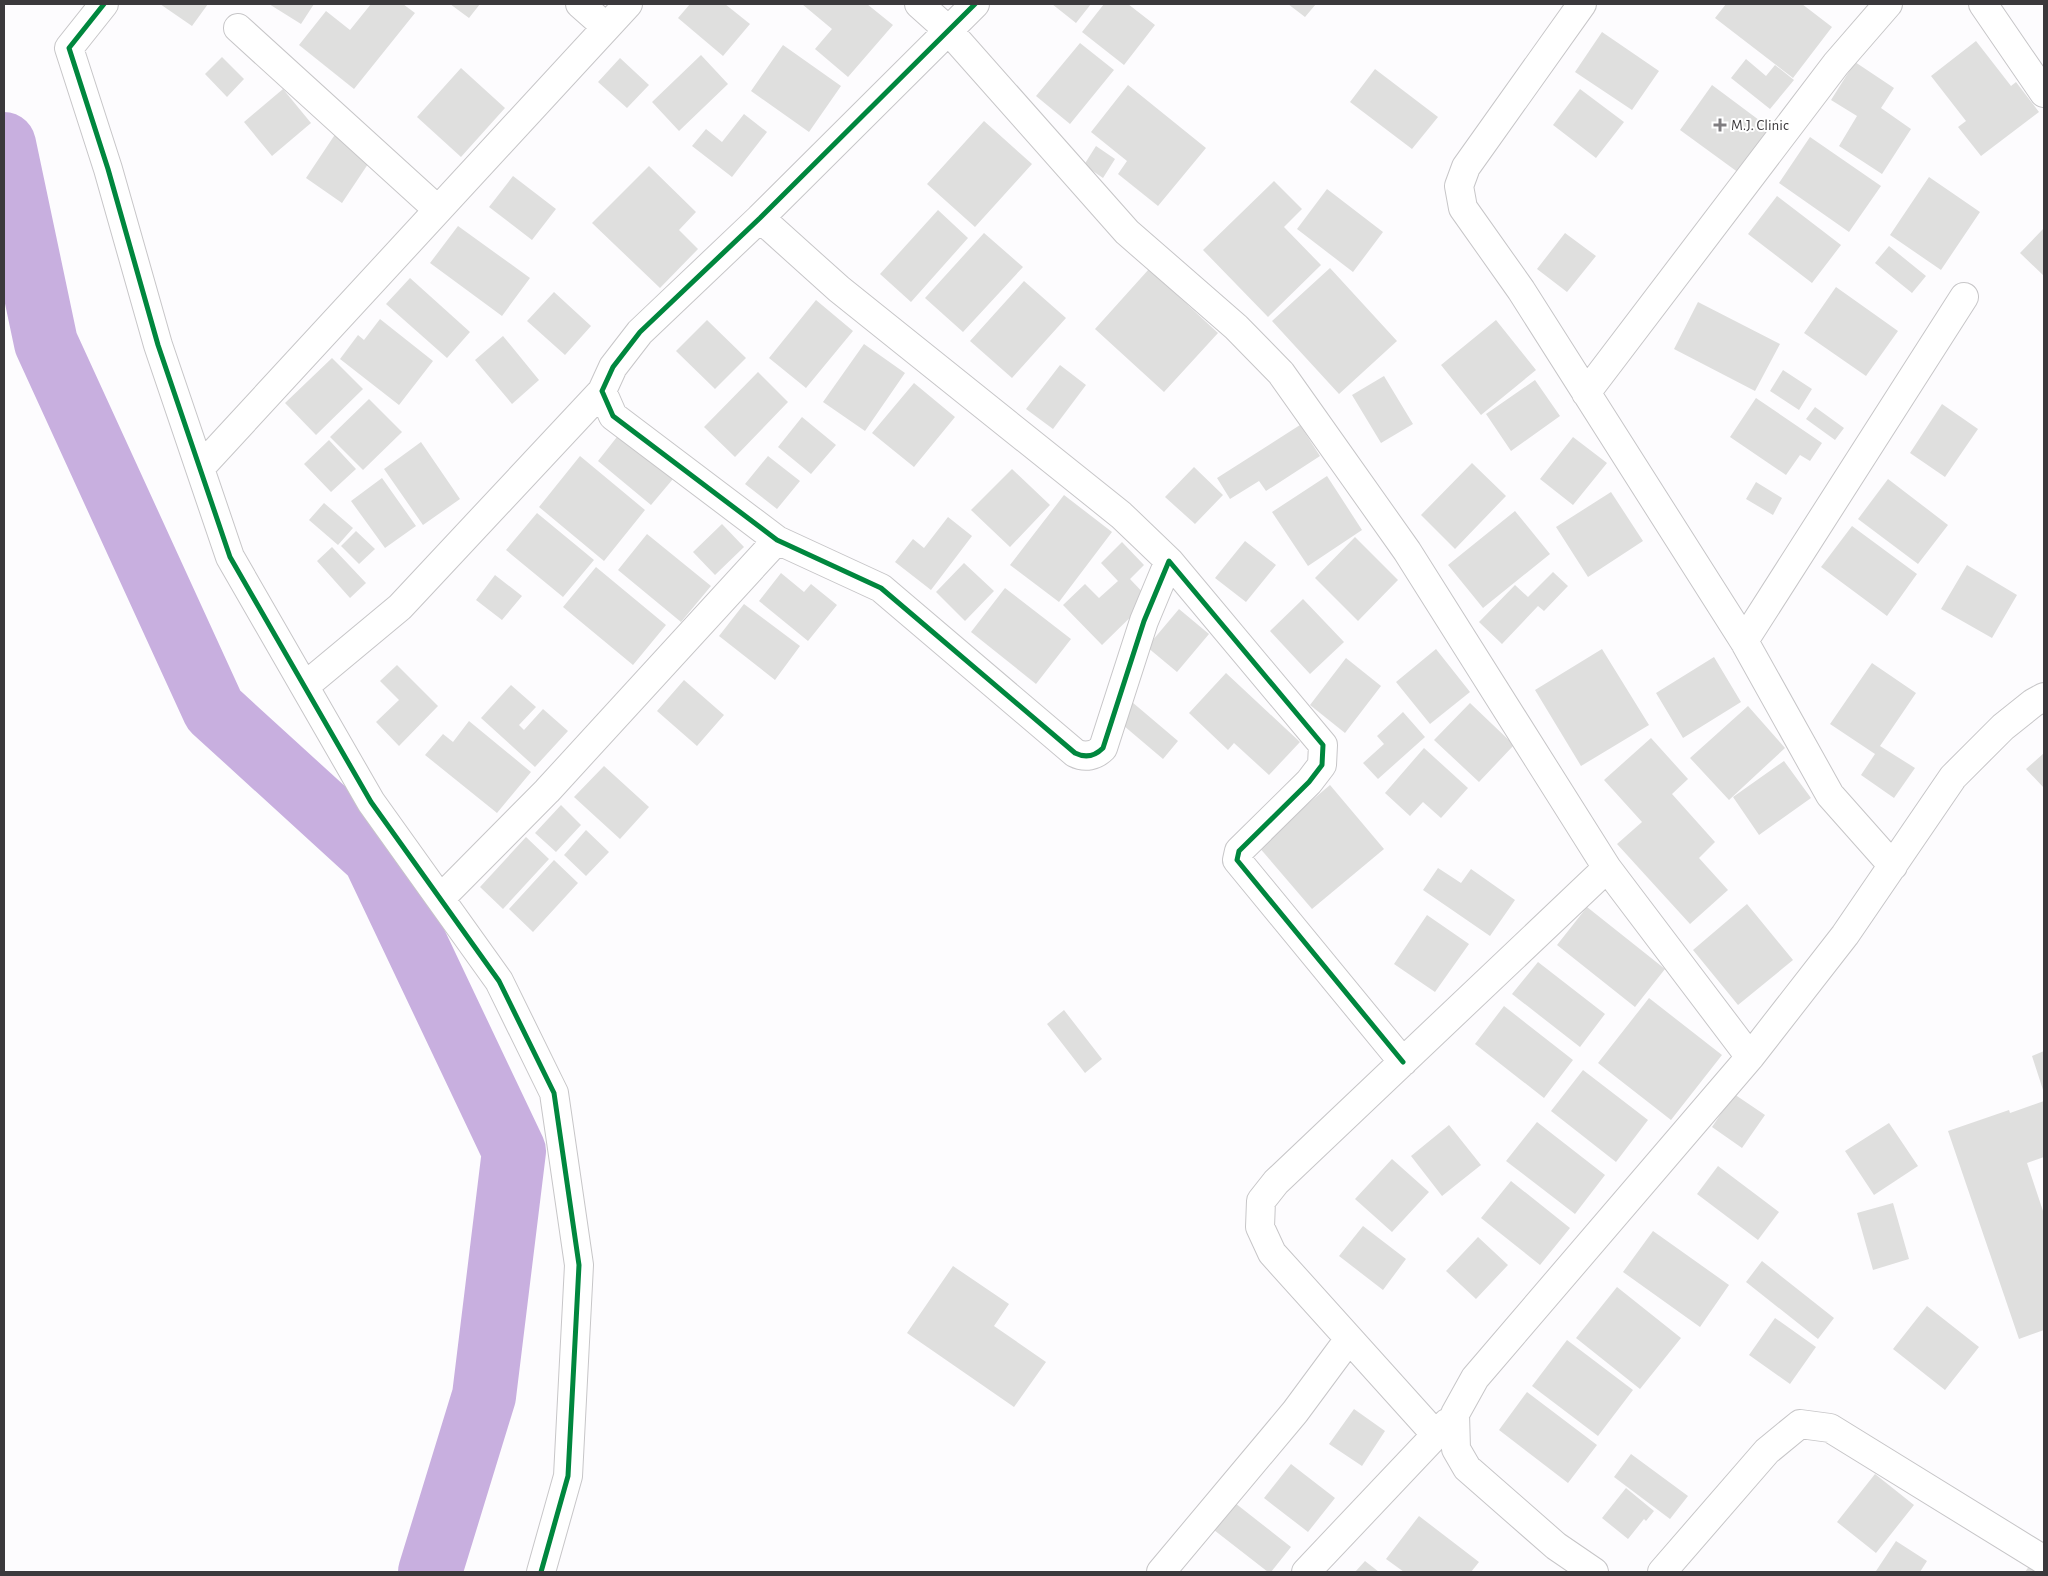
<svg xmlns="http://www.w3.org/2000/svg" width="2048" height="1576" font-family="'Alegreya Sans',sans-serif">
	<style>
		.lines { fill: none; stroke-linecap: round; stroke-linejoin: round }
		.river { stroke: #c8afdf; stroke-width: 64 }
		.building { fill: #dfdfde }
		.street-casing { stroke: #c7c6c8; stroke-width: 30 }
		.street { stroke: #fff; stroke-width: 28 }
		.cycleway-casing { stroke: #fff; stroke-width: 8 }
		.cycleway { stroke: #00873e; stroke-width: 5 }
		.poi-dot { fill: #7f7d80; stroke: #fff; stroke-width: 2 }
		.labels { text-anchor: middle; stroke-width: 4; stroke-linejoin: round; paint-order: stroke }
		.poi-label { font-size: 15px; fill: #3b393c; stroke: #fff; text-anchor: start }
	</style>
	<rect width="100%" height="100%" fill="#fdfcfe"/>
	<g class="lines">
		<!-- river -->
		<path class="river" d="M4,144l42,199 168,367 160,146 140,295 -30,245 -54,176"/>
	</g>
	<!-- building -->
	<path class="building" d="M160,4h48l-16,22z
		M269,4h45l-13,20z
		M371,4h32l12,9 -61,76 -55,-44 27,-34 24,19z
		M450,4h30l-11,14z
		M690,4h35l25,20 -27,32 -45,-38z
		M802,4h65l26,21 -45,52 -33,-28 17,-20z
		M1052,4h39l-15,19z
		M1104,4h24l27,21 -31,40 -42,-33z
		M1288,4h28l-11,13z
		M1726,4h76l30,23 -39,51 -78,-60z
		M1602,32l57,39 -27,39 -57,-38z
		M1976,41l35,45 5,-4 23,30 -58,44 -23,-29 8,-6 -35,-45z
		M1080,43l34,27 -44,54 -34,-28z
		M783,45l58,41 -32,46 -58,-41z
		M701,55l27,29 -49,47 -27,-29z
		M222,57l22,22 -17,18 -22,-23z
		M620,58l29,27 -22,23 -29,-26z
		M1746,59l20,17 9,-11 19,15 -24,29 -39,-31z
		M1855,62l39,26 -13,20 30,21 -29,45 -43,-28 18,-30 -26,-16z
		M461,68l44,40 -44,49 -44,-40z
		M1375,69l63,48 -26,32 -62,-47z
		M1128,85l78,63 -48,58 -40,-32 9,-13 -36,-29z
		M1712,85l59,44 -32,44 -59,-43z
		M283,89l28,34 -39,33 -28,-34z
		M1580,89l44,33 -28,36 -43,-33z
		M744,114l23,18 -35,45 -40,-31 14,-17 16,13z
		M984,121l48,43 -57,63 -48,-43z
		M336,133l36,25 -30,45 -36,-25z
		M1810,137l71,49 -32,46 -70,-49z
		M1096,146l19,13 -12,19 -19,-13z
		M649,166l47,46 -17,18 19,19 -38,39 -68,-65z
		M513,176l43,33 -24,31 -43,-33z
		M1929,177l51,35 -39,58 -51,-35z
		M1274,181l28,28 -18,18 37,38 -53,52 -65,-67z
		M1327,189l56,43 -30,40 -56,-43z
		M1777,196l64,49 -29,38 -64,-49z
		M938,210l30,28 -57,64 -31,-28z
		M458,226l72,52 -28,38 -72,-53z
		M2044,228v48l-24,-23z
		M984,233l39,34 -60,65 -38,-34z
		M1565,233l31,23 -29,36 -30,-23z
		M1889,246l37,30 -14,17 -37,-30z
		M1330,268l67,73 -58,53 -67,-73z
		M1149,269l69,64 -54,59 -69,-63z
		M410,278l60,54 -23,26 -61,-54z
		M1024,281l42,37 -54,60 -42,-37z
		M1836,287l62,44 -32,45 -62,-43z
		M554,292l37,34 -26,29 -38,-34z
		M816,300l37,31 -47,57 -37,-30z
		M1698,302l82,42 -25,47 -81,-42z
		M380,319l53,42 -34,44 -59,-46 18,-24 6,5z
		M707,320l39,38 -31,31 -39,-38z
		M1496,320l40,50 -55,45 -40,-50z
		M503,336l36,44 -27,24 -37,-44z
		M864,344l41,29 -40,58 -42,-29z
		M332,358l31,31 -47,46 -31,-32z
		M1060,365l26,20 -33,44 -27,-20z
		M1783,370l29,19 -13,21 -29,-19z
		M758,372l30,30 -53,55 -31,-30z
		M1384,376l29,48 -32,19 -29,-48z
		M1535,380l25,36 -49,35 -25,-37z
		M914,383l41,34 -41,50 -42,-34z
		M1756,398l66,45 -12,18 -10,-6 -14,20 -56,-38z
		M369,399l33,33 -39,38 -33,-33z
		M1942,404l36,25 -33,48 -35,-24z
		M1815,407l29,21 -9,12 -29,-21z
		M802,417l34,28 -25,29 -33,-27z
		M1300,425l20,31 -54,35 -7,-10 -29,18 -13,-21z
		M624,428l54,45 -27,32 -53,-44z
		M1573,437l34,26 -34,42 -33,-26z
		M329,440l27,29 -25,23 -27,-28z
		M421,442l39,57 -37,26 -39,-56z
		M580,456l65,54 -41,51 -65,-54z
		M768,456l32,25 -23,28 -32,-25z
		M1472,463l34,33 -51,53 -34,-34z
		M1194,467l29,28 -28,29 -30,-27z
		M1012,469l38,36 -40,42 -39,-37z
		M1327,476l35,54 -54,36 -36,-54z
		M382,478l34,48 -31,22 -34,-47z
		M1888,479l60,46 -30,39 -60,-45z
		M1756,482l26,16 -9,17 -27,-16z
		M1611,492l32,49 -55,36 -32,-50z
		M1064,495l48,37 -53,70 -49,-37z
		M324,503l29,25 -15,17 -29,-25z
		M1515,511l35,43 -67,54 -35,-43z
		M537,513l57,47 -31,37 -57,-47z
		M948,517l24,19 -41,54 -36,-28 18,-23 11,9z
		M722,524l22,23 -29,28 -22,-23z
		M1852,526l65,48 -30,42 -66,-49z
		M356,531l19,18 -16,15 -18,-18z
		M647,534l64,52 -30,36 -63,-52z
		M1355,537l43,43 -40,41 -43,-43z
		M1245,541l31,24 -30,37 -31,-24z
		M1122,542l22,23 -14,14 19,20 -47,46 -39,-40 22,-21 14,14 19,-17 -17,-18z
		M332,547l34,36 -16,15 -33,-37z
		M964,563l30,28 -29,30 -29,-29z
		M1967,565l50,30 -25,43 -51,-29z
		M596,567l70,58 -33,40 -70,-58z
		M1553,572l15,14 -24,25 -6,-5 -36,38 -23,-22 36,-37 13,12z
		M781,573l23,19 7,-8 26,21 -29,36 -49,-40z
		M495,575l27,21 -20,24 -26,-20z
		M1005,588l66,51 -35,45 -65,-52z
		M1303,599l41,43 -34,32 -40,-43z
		M744,604l56,42 -25,34 -56,-44z
		M1179,609l30,25 -32,38 -30,-25z
		M1436,649l34,43 -40,32 -34,-42z
		M1602,649l47,76 -68,41 -46,-76z
		M1714,657l27,45 -58,36 -27,-45z
		M1346,658l35,28 -36,47 -35,-28z
		M1872,663l44,30 -36,53 35,22 -21,30 -33,-23 14,-21 -45,-30z
		M397,665l41,41 -39,40 -23,-24 23,-22 -19,-19z
		M1226,673l74,69 -31,33 -35,-32 -6,7 -39,-37z
		M684,680l40,35 -27,31 -40,-35z
		M511,685l25,22 -17,18 5,5 19,-21 25,22 -33,36 -54,-49z
		M1132,702l46,39 -15,18 -46,-39z
		M1470,703l44,42 -35,37 -45,-42z
		M1748,706l37,42 -56,52 -39,-42z
		M1403,712l22,25 -47,42 -15,-16 21,-19 -7,-8z
		M469,721l62,51 -34,41 -72,-58 18,-21 10,8z
		M1651,738l37,41 -16,15 43,48 -16,16 29,32 -38,34 -73,-80 25,-22 -38,-42z
		M1424,748l44,40 -27,30 -18,-16 -13,14 -25,-23z
		M2044,753v35l-18,-19z
		M1784,761l27,37 -52,37 -26,-38z
		M604,766l45,41 -29,32 -46,-42z
		M1330,785l54,64 -72,60 -54,-63z
		M561,805l20,20 -25,27 -21,-19z
		M586,830l23,22 -23,24 -22,-21z
		M526,837l23,22 -46,50 -23,-22z
		M554,860l24,23 -45,49 -24,-23z
		M1438,868l23,15 10,-14 44,31 -25,36 -67,-46z
		M1747,904l46,56 -55,45 -45,-55z
		M1587,907l78,62 -30,38 -78,-62z
		M1427,915l42,29 -34,48 -41,-28z
		M1538,962l67,52 -25,33 -68,-53z
		M1649,998l73,57 -51,65 -73,-57z
		M1504,1006l69,54 -29,38 -69,-54z
		M1064,1010l38,49 -17,14 -38,-49z
		M2044,1051v42l-12,-37z
		M1583,1070l65,50 -32,42 -65,-51z
		M1734,1094l31,21 -23,33 -30,-21z
		M2044,1101v56l-17,6 17,51v116l-25,9 -71,-208 61,-21 1,3z
		M1537,1122l68,53 -30,39 -69,-53z
		M1889,1123l29,43 -44,29 -29,-44z
		M1449,1125l32,40 -39,31 -31,-40z
		M1392,1159l37,33 -37,40 -37,-33z
		M1718,1166l61,46 -21,28 -61,-46z
		M1511,1181l59,47 -30,37 -59,-47z
		M1893,1203l16,56 -36,11 -16,-57z
		M1363,1226l43,33 -23,31 -44,-34z
		M1653,1231l76,54 -29,42 -77,-55z
		M1478,1237l30,28 -32,34 -30,-28z
		M1762,1261l72,57 -16,21 -72,-57z
		M953,1266l56,38 -15,22 52,36 -32,45 -107,-74z
		M1617,1287l64,51 -41,51 -64,-51z
		M1927,1306l52,41 -34,43 -52,-41z
		M1775,1318l41,29 -26,37 -41,-29z
		M1567,1340l66,50 -35,46 -66,-50z
		M1527,1392l70,53 -29,38 -69,-53z
		M1354,1409l31,22 -23,35 -33,-22z
		M1631,1454l57,42 -18,23 -56,-42z
		M1291,1464l44,34 -27,34 -44,-34z
		M1875,1474l39,31 -38,48 -39,-31z
		M1626,1488l28,23 -8,10 -2,-2 -16,20 -26,-21z
		M1235,1503l56,44 -20,25h-3l-54,-42z
		M1419,1516l60,46 -8,10h-67l-18,-13z
		M1896,1541l31,20 -7,11 -44,-1z
		M1365,1561l14,11h-24z
		M2030,1565l11,7h-16z"/>
	<g class="lines">
		<!-- street casing -->
		<g class="street-casing">
			<path id="street" d="M104,4l-35,44 39,121 50,176 72,212 141,245 128,179 55,112 25,172 -11,211 -27,96
				M580,4l26,23
				M919,4l29,26 179,202 109,95 45,46 126,178 200,317 -331,314 -15,19 -1,26 12,26 164,182
				M975,4l-215,214 -120,114 -27,35 -11,24 11,25 164,124 104,48 194,165c10,5 20,3 28,-5l41,-127 25,-60 154,184 -1,20 -13,17 -70,69 -2,9 166,202
				M1582,4l-116,163 -7,19 4,22 58,82 223,351 86,154 63,71
				M1983,4l61,89
				M238,28l199,181
				M760,218l79,71 282,226 48,46
				M1586,393l250,-329 52,-60
				M200,468l428,-464
				M1744,641l220,-344
				M305,686l95,-79 202,-216
				M1607,868l143,189
				M441,898l106,-107 230,-251
				M1161,1572l134,-160 54,-73
				M1306,1572l141,-149
				M1594,1572l-38,-26 -89,-78 -11,-19 -1,-35 20,-36 275,-321 95,-122 108,-158 50,-50 30,-24 11,-6
				M1662,1572l105,-121 33,-27 30,4 214,132"/>
		</g>
		<!-- street -->
		<use href="#street" class="street"/>
		<!-- cycleway casing -->
		<g class="cycleway-casing">
			<path id="cycleway" d="M104,4l-35,44 39,121 50,176 72,212 141,245 128,179 55,112 25,172 -11,211 -27,96
				M975,4l-215,214 -120,114 -27,35 -11,24 11,25 164,124 104,48 194,165c10,5 20,3 28,-5l41,-127 25,-60 154,184 -1,20 -13,17 -70,69 -2,9 166,202"/>
		</g>
		<!-- cycleway -->
		<use href="#cycleway" class="cycleway"/>
	</g>
	<!-- markers -->
	<path class="poi-dot" d="M1717.5 117.5h5v5h5v5h-5v5h-5v-5h-5v-5h5z"/>
	<g class="labels">
		<!-- poi labels -->
		<g class="poi-label">
			<text x="1731" y="130">M.J. Clinic</text>
		</g>
	</g>
	<!-- border -->
	<rect width="2048" height="1576" fill="none" stroke="#3b393c" stroke-width="10"/>
</svg>
